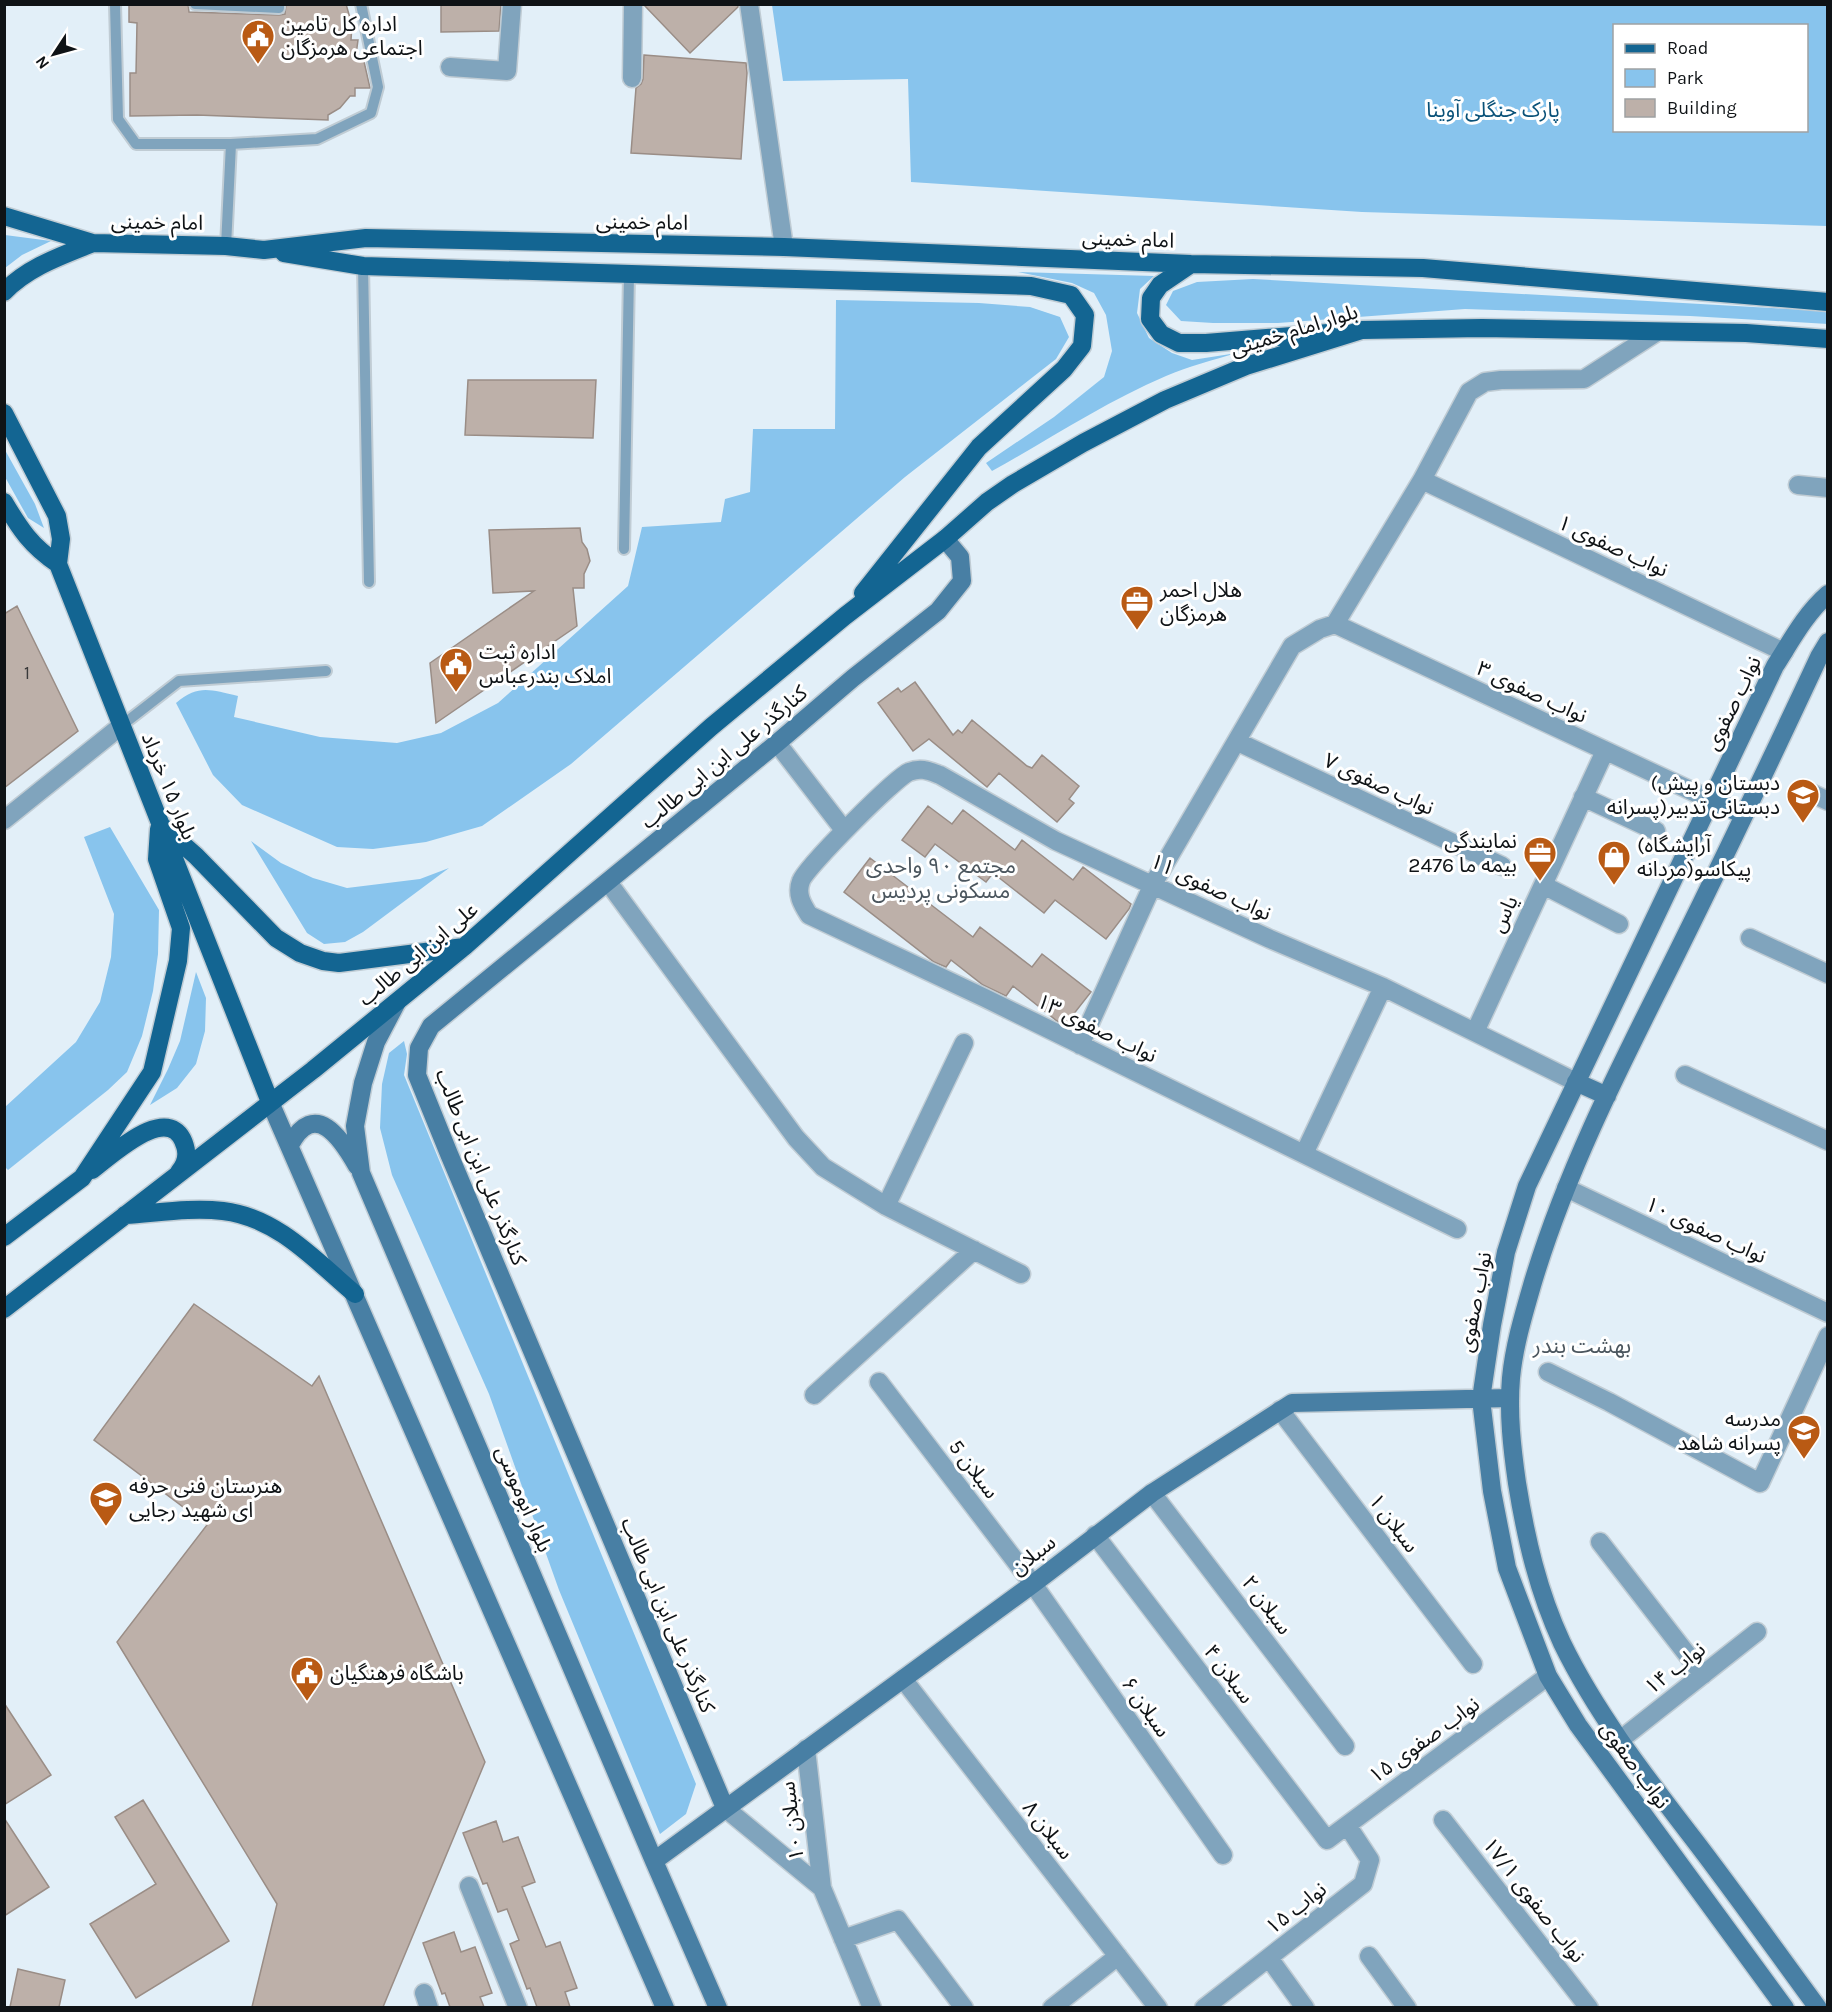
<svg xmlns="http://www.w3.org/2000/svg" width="1832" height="2012" font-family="Karla,'Noto Sans Arabic',sans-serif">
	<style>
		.green { fill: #88c4ed; fill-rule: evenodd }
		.building { fill: #bdb0a9; stroke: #9a8d86; stroke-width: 1.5 }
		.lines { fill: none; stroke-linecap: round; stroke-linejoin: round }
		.lane-casing { stroke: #c0ccd4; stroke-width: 14 }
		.street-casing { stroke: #c0ccd4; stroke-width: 21 }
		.secondary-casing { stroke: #c0ccd4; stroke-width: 21 }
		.primary-casing { stroke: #c0ccd4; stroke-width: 21 }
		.lane { stroke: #80a4bd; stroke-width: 10 }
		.street { stroke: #80a4bd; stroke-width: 18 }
		.secondary { stroke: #487fa4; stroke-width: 18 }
		.primary { stroke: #136592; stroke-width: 18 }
		.labels { text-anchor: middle; stroke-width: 6; stroke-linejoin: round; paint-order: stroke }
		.number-label { font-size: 18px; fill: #3a3a3b }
		.poi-label { font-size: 21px; fill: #0f1316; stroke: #fff; text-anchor: start }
		.park-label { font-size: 21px; fill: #095178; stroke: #fff }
		.street-label { font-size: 21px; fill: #0f1316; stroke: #fff }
		.neighbourhood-label { font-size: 22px; fill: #4b565e; stroke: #fff }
	</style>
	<rect width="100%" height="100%" fill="#e2eff8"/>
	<!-- green -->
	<path class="green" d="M772,5h1055v221l-465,-14 -451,-30 -3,-103 -125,2zM1614,26h192v104h-192z
		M5,235l46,6 -29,14 -17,13z
		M1018,272l136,4 -14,13 -3,24 12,25 23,15 20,7 45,-7c-24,7 -48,13 -71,23 -61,26 -116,63 -174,95l-6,-8 68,-46 50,-40 8,-26 -6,-36 -12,-22 -22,-10z
		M1253,279l574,32 1,13 -138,-8 -225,-7 -187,14h-65l-32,-2 -15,-16 7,-14 24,-9z
		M836,300l143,3 51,4 30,10 9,20 -13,22 -151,118 -334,287 -89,62 -56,16 -53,7 -36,-2 -95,-42 -29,-30 -37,-72c23,-19 34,-13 62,-7l-4,21 86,20 77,6 44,-10 57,-30 130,-117 14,-59 79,-5 4,-23 25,-7 3,-63h82z
		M5,450l30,54 9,24 -16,-10 -23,-41z
		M110,827l49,83 -1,44 -5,37 -11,45 -15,36 -19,18 -100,80 -3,-3v-60l71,-65 24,-40 11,-45 3,-43 -30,-77z
		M251,841l30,22 32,15 34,10 73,-9 29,-11 -86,64 -18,10 -21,2 -17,-11z
		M196,972l10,26 -1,33 -9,33 -19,24 -27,17 18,-36 12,-28z
		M404,1041l3,13 -3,21 292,709 -10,30 -26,20 -101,-244 -70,-196 -97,-219 -12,-47 2,-44 7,-31z"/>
	<!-- building -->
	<path class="building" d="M129,4h59l1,8 90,3 6,-1 1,-10h60l6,21 -1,15h7l-2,15 7,2 7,31h-15v8h-5l-10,12 -12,7v5l-131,-5 -67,1v-43h6l1,-50 -8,-1z
		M441,4h60l-2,27 -58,1z
		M738,4v3l-48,46 -46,-48z
		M644,55l102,8 1,10 -6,86 -110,-6 5,-65 5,-4 2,-5z
		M468,380h128l-3,58 -128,-3z
		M580,528l2,14 5,7 3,12 -6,13v14h-11l4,38 -141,97 -6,-60 104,-72 -41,2 -4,-63z
		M17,606l61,125 -74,57v-174z
		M915,682l38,53 5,-5 4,3 10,-13 55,46 5,2 10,-13 37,31 -10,13 5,4 -17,19 -58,-49 -12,14 -58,-48 -16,12 -35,-48 20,-15 3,4z
		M928,806l24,18 11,-14 52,40 7,-10 51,40 10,-13 48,37 -2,5 -23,30 -51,-39 -11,13 -51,-40 -7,9 -51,-38 -10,13 -23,-17z
		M870,858l103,79 7,-10 52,40 10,-13 49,38 -26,33 -8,-4 -44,-35 -7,10 -23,-11 -32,-25 -5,7 -12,-5 -90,-70z
		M194,1304l118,82 7,-10 166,386 -102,245h-131l25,-103 -160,-262 90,-117 -113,-85z
		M4,1703l47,72 -47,30z
		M143,1800l86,141 -93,57 -46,-74 66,-40 -41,-67z
		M4,1818l45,69 -45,29z
		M496,1821l7,21 15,-5 17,45 -13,5 24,60 14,-5 17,46 -12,4 5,15h-33l-7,-19 -3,1 -17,-45 9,-4 -12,-31 -9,3 -11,-29 -4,1 -20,-51z
		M454,1932l7,20 14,-5 17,46 -12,4 4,10h-34l-5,-14 -3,1 -19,-51z
		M18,1969l47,11 -6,27h-49z"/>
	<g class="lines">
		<!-- lane casing -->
		<g class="lane-casing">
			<path id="lane" d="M115,4l3,115 18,25h95l86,-5 54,-26 7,-26 -17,-83
				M195,4l84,4v-4
				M226,246l5,-102
				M363,266l6,316
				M624,549l5,-275
				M121,726l58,-45 147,-10"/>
		</g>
		<!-- street casing -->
		<g class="street-casing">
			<path id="street" d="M749,4l35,243
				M450,67l57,4 5,-67
				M632,78l1,-74
				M1422,480l362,172
				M1798,485l30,3
				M1335,624l376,176
				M1238,742l264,124
				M777,743l67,87
				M1809,792l19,9
				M1583,797l73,34
				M4,820l117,-94
				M608,882l188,256 27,29 63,39 135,68
				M1543,885l76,39
				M1750,938l78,36
				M1475,1032l130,-281
				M1080,1045l73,-161 139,-238 28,-17 15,-5 87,-144 47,-88 16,-10 16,-2 83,-1 73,-47
				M1685,1075l143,66
				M1304,1154l79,-167
				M1566,1188l262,125
				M886,1206l78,-163
				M1457,1229l-472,-231 -176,-83c-7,-11 -13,-21 -8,-34 5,-14 95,-104 108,-109 12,-5 20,-1 31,3l116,66 214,98 113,48 193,95
				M1548,1372l61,30 151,81 68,-147
				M879,1382l154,202 190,271
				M814,1395l160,-145
				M1280,1410l193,254
				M1152,1493l193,253
				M1095,1535l232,305 221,-164
				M1600,1542l103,133
				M903,1679l255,329
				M1620,1740l137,-108
				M806,1749l16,139 50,120
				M725,1808l97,80
				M1443,1820l146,188
				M469,1886l49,122
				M843,1939l55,-19 66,88
				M1369,1956l38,52
				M1269,1958l36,50
				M424,1993l5,15
				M1052,2008l66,-52
				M1204,2008l159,-124 7,-24 -23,-35"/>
		</g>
		<!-- secondary casing -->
		<g class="secondary-casing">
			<path id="secondary" d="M1711,800l33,15
				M397,1002l-21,40 -13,41 -8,43 6,47 293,688 64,147
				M1576,1082l31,14
				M270,1102l395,906
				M290,1145c25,-46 51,-7 67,21
				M725,1808l-276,-654 -32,-79 2,-27 12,-22 346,-283 76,-65 85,-67 24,-30 -2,-24 -15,-18
				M654,1861l379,-277 119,-91 140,-90 218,-5
				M1785,2008l-207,-283 -30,-49 -41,-108 -15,-77 -11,-92 11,-74 14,-73 21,-66 248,-520c16,-25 30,-52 53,-72
				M1818,2008c-42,-57 -83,-115 -126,-171 -47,-61 -96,-124 -130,-194 -24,-52 -36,-104 -45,-160 -5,-35 -9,-69 -6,-105 3,-32 13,-65 22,-96 32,-106 82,-206 132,-305 53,-106 104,-213 154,-320l9,-15"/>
		</g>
		<!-- primary casing -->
		<g class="primary-casing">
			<path id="primary" d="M4,216l89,27 133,3 38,4 102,-12 418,9 407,17 232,4 405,34
				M284,253l79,13 668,20 40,9 14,20 -3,31 -18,23 -85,78 -116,146
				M1191,264l-31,21 -9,13 -1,21 11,15 18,9h27l122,-10
				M4,292c24,-25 57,-36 89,-49
				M4,413l53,103 4,23 -3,25
				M4,502c16,27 27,44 54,62l212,538
				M163,827l33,29 80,82 24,15 23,8 16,2 125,-16
				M92,1170c20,-15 79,-71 93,-24 3,9 0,19 -6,26
				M125,1215c32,-2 66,-8 98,-4 54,6 93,50 132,83
				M4,1237l78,-59 70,-106 26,-111 3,-33 -24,-69 2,-30
				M4,1309l309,-239 152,-124 246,-219 134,-111 100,-77 42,-37 26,-18 70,-41 82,-43 81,-34 116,-36 120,-2 264,5 82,6"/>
		</g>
		<!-- lane -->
		<use href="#lane" class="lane"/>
		<!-- street -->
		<use href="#street" class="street"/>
		<!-- secondary -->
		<use href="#secondary" class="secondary"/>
		<!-- primary -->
		<use href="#primary" class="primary"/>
	</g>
	<!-- icons -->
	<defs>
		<g id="civic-pin" transform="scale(1.725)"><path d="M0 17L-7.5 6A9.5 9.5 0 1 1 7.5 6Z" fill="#b95a14" stroke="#fff"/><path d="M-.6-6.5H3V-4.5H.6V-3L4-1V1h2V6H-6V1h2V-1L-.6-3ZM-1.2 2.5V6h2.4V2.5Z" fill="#fff"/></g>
		<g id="office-pin" transform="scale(1.725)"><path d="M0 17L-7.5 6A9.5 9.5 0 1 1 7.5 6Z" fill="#b95a14" stroke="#fff"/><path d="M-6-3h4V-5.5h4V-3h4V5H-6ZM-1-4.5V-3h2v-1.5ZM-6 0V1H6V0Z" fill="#fff"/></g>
		<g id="school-pin" transform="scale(1.725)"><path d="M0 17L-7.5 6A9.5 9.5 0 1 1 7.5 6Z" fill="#b95a14" stroke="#fff"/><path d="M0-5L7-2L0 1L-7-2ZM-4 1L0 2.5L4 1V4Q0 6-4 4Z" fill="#fff"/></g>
		<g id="shop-pin" transform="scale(1.725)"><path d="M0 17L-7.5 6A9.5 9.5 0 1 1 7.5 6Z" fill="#b95a14" stroke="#fff"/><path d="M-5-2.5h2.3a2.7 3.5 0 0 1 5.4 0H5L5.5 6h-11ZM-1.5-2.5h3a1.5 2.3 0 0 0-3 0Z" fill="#fff"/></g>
	</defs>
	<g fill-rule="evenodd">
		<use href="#civic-pin" x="258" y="36"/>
		<use href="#office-pin" x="1137" y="602"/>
		<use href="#civic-pin" x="456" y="664"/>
		<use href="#school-pin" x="1803" y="795"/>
		<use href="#office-pin" x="1540" y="853"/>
		<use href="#shop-pin" x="1614" y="857"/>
		<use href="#school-pin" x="1804" y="1431"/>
		<use href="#school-pin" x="106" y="1498"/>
		<use href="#civic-pin" x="307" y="1673"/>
	</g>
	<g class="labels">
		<!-- number labels -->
		<g class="number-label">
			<text x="27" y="679">1</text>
		</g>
		<!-- poi labels -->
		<g class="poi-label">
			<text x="281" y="31">اداره کل تامین<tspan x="281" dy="24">اجتماعی هرمزگان</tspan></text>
			<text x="1160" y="597">هلال احمر<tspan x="1160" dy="24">هرمزگان</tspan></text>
			<text x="479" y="659">اداره ثبت<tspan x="479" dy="24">املاک بندرعباس</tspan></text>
			<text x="1780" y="790" text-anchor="end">(دبستان و پیش<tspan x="1780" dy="24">دبستانی تدبیر(پسرانه</tspan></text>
			<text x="1517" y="848" text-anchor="end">نمایندگی<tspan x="1517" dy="24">بیمه ما 2476</tspan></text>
			<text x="1637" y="852">(آرایشگاه<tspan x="1637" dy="24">پیکاسو(مردانه</tspan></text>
			<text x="1781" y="1426" text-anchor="end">مدرسه<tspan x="1781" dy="24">پسرانه شاهد</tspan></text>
			<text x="129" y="1493">هنرستان فنی حرفه<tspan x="129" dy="24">ای شهید رجایی</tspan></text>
			<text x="330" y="1680">باشگاه فرهنگیان</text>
		</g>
		<!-- park labels -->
		<g class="park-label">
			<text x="1493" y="117">پارک جنگلی آوینا</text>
		</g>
		<!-- street labels -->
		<g class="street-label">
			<text transform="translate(157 222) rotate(1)" y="7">امام خمینی</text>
			<text transform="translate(642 222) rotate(1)" y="7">امام خمینی</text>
			<text transform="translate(1128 239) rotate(2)" y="7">امام خمینی</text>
			<text transform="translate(1294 330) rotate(-17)" y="7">بلوار امام خمینی</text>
			<text transform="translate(1613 546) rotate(25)" y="7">نواب صفوی ۱</text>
			<text transform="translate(1532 692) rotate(25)" y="7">نواب صفوی ۳</text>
			<text transform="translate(1733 703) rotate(-64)" y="7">نواب صفوی</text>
			<text transform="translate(724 757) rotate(-40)" y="7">کنارگذر علی ابن ابی طالب</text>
			<text transform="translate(1379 784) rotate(25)" y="7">نواب صفوی ۷</text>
			<text transform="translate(169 786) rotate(68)" y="7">بلوار ۱۵ خرداد</text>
			<text transform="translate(1211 887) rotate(25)" y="7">نواب صفوی ۱۱</text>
			<text transform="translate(1504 914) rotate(-65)" y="7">یاس</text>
			<text transform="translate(418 954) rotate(-40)" y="7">علی ابن ابی طالب</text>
			<text transform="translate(1097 1028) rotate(26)" y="7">نواب صفوی ۱۳</text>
			<text transform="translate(481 1167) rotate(68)" y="7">کنارگذر علی ابن ابی طالب</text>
			<text transform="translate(1706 1230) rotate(25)" y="7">نواب صفوی ۱۰</text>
			<text transform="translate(1475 1302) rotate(-79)" y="7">نواب صفوی</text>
			<text transform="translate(974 1469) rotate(53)" y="7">سبلان 5</text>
			<text transform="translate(524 1499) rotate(67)" y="7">بلوار ابوموسی</text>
			<text transform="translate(1394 1523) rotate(53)" y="7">سبلان ۱</text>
			<text transform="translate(1033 1555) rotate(-38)" y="7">سبلان</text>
			<text transform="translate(1267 1605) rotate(53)" y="7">سبلان ۲</text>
			<text transform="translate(668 1615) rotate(67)" y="7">کنارگذر علی ابن ابی طالب</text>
			<text transform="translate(1675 1668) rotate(-38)" y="7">نواب ۱۴</text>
			<text transform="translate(1229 1674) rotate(53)" y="7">سبلان ۴</text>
			<text transform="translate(1146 1707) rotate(55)" y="7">سبلان ۶</text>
			<text transform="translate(1424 1740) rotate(-36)" y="7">نواب صفوی ۱۵</text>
			<text transform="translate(1635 1765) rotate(54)" y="7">نواب صفوی</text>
			<text transform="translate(792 1821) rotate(-97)" y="7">سبلان ۱۰</text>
			<text transform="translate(1048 1830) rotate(52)" y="7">سبلان ۸</text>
			<text transform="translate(1534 1900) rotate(52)" y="7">نواب صفوی ۱۷/۱</text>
			<text transform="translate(1296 1908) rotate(-38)" y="7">نواب ۱۵</text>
		</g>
		<!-- neighbourhood labels -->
		<g class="neighbourhood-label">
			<text x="941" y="873">مجتمع ٩٠ واحدی<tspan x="941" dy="25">مسکونی پردیس</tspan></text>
			<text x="1582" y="1353">بهشت بندر</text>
		</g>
	</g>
	<!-- border -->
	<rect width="1832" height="2012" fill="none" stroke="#0f1316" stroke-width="12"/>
	<!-- legend -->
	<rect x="1613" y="24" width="195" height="108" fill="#ffffff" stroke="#9fa1a2" stroke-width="1.5"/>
	<rect x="1625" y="44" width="30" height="9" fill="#136592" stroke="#9fa1a2" stroke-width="1.5"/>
	<text x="1667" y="54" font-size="18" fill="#0f1316">Road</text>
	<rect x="1625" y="69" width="30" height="18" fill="#88c4ed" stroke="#9fa1a2" stroke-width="1.5"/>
	<text x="1667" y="84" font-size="18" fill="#0f1316">Park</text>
	<rect x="1625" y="99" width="30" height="18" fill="#bdb0a9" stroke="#9fa1a2" stroke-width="1.5"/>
	<text x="1667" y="114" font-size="18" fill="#0f1316">Building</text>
	<!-- north arrow -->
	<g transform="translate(54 54) rotate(234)" stroke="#ffffff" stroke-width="4.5" paint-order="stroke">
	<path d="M0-4.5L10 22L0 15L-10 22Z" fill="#0f1316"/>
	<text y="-9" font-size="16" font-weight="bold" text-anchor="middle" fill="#0f1316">N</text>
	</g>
</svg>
